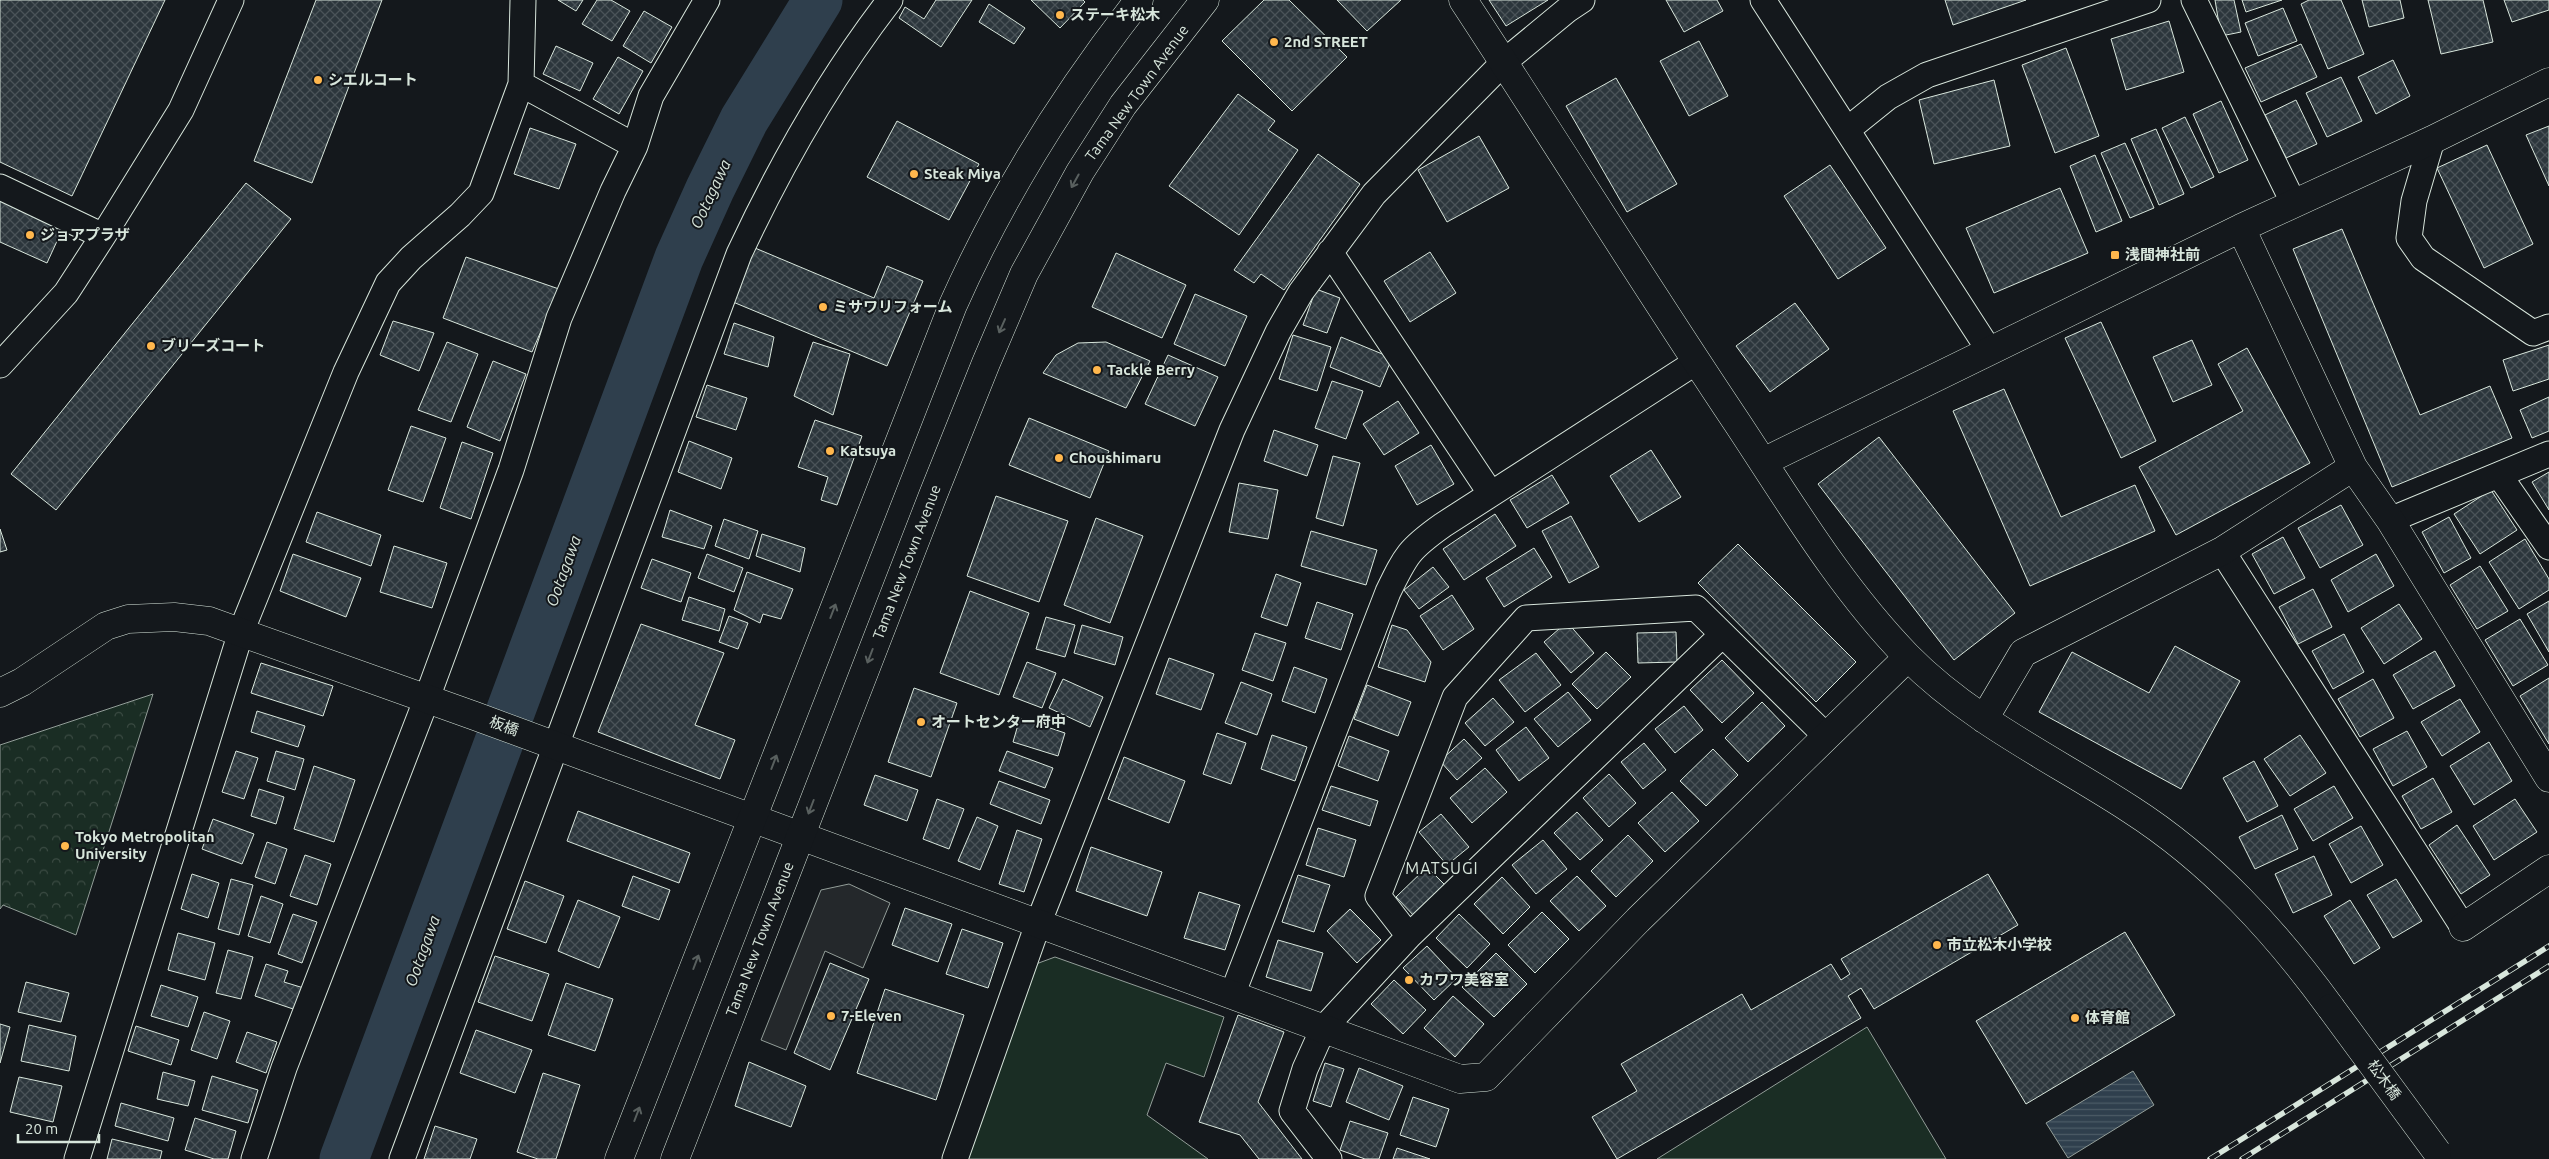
<svg xmlns="http://www.w3.org/2000/svg" width="2549" height="1159" font-family="Ubuntu,'Noto Sans JP',sans-serif">
	<style>
		.green { fill: #1a2d24; stroke: #939e99 }
		.forest { fill: url(#forest-crowns); stroke: #939e99 }
		.parking { fill: #24282b; stroke: #939e99 }
		.water { fill: url(#water-rules); stroke: #939e99 }
		.lines { fill: none; stroke-linecap: round; stroke-linejoin: round }
		.river { stroke: #2f3f4d; stroke-width: 49 }
		.building { fill: url(#building-cross-hatch); stroke: #d8e6dc }
		.minor-casing { stroke: #d8e6dc; stroke-width: 27 }
		.tertiary-casing { stroke: #d8e6dc; stroke-width: 29 }
		.secondary-casing { stroke: #d8e6dc; stroke-width: 29 }
		.minor { stroke: #14181c; stroke-width: 25 }
		.tertiary { stroke: #14181c; stroke-width: 28 }
		.secondary { stroke: #14181c; stroke-width: 28 }
		.rail-casing { stroke: #d8e6dc; stroke-width: 5.5 }
		.rail { stroke: #14181c; stroke-width: 4; stroke-dasharray: 11; stroke-linecap: butt }
		.tertiary-bridge-casing { stroke: #d8e6dc; stroke-width: 29; stroke-linecap: butt }
		.tertiary-bridge { stroke: #14181c; stroke-width: 28 }
		.oneway { stroke: #59605f }
		.poi-dot { fill: #ffb74d; stroke: #14181c; stroke-width: 2 }
		.labels { text-anchor: middle; stroke-width: 4; stroke-linejoin: round; paint-order: stroke }
		.poi-label { font-size: 15px; font-weight: bold; fill: #d8e6dc; stroke: #14181c; text-anchor: start }
		.street-label { font-size: 15px; fill: #d8e6dc; stroke: #14181c }
		.water-label { font-size: 16px; font-style: italic; fill: #d8e6dc; stroke: #14181c }
		.neighbourhood-label { font-size: 16px; letter-spacing: 1px; fill: #d8e6dc; stroke: #14181c }
	</style>
	<defs>
		<pattern id="forest-crowns" width="20" height="18" patternUnits="userSpaceOnUse" patternTransform="scale(1.25)"><rect width="20" height="18" fill="#1a2d24"/><path d="M2 6a3 3 0 1 1 6 0M12 15a3 3 0 1 1 6 0" fill="none" stroke="#3b4b43"/></pattern>
		<pattern id="water-rules" width="6" height="5" patternUnits="userSpaceOnUse" patternTransform="scale(1.25)"><rect width="6" height="5" fill="#2f3f4d"/><path d="M0 2.5h6" fill="none" stroke="#4c5b66"/></pattern>
		<pattern id="building-cross-hatch" width="8" height="8" patternUnits="userSpaceOnUse" patternTransform="scale(1.25)"><rect width="8" height="8" fill="#2c363c"/><path d="M0 0l8 8M0 8l8-8" fill="none" stroke="#4a5358"/></pattern>
	</defs>
	<rect width="100%" height="100%" fill="#14181c"/>
	<!-- green -->
	<path class="green" d="M1055,957l169,60 -20,60 -38,-14 -19,52 61,44h-242l70,-195z
		M1867,1027l79,132h-289z"/>
	<!-- forest -->
	<path class="forest" d="M153,694l-77,241 -73,-30 -3,4v-164z"/>
	<!-- parking -->
	<path class="parking" d="M849,884l41,19 -27,65 -38,-17 -39,99 -25,-10 60,-150z"/>
	<!-- water -->
	<path class="water" d="M2133,1071l21,34 -86,53 -22,-35z"/>
	<g class="lines">
		<!-- river -->
		<path class="river" d="M344,1159l335,-901 31,-69 34,-69 74,-120"/>
	</g>
	<!-- building -->
	<path class="building" d="M0,0h165l-93,196 -72,-34z
		M316,0h66l-70,183 -58,-22z
		M558,0h25l-7,11z
		M597,0h14l19,11 -18,30 -30,-17z
		M936,0h36l-31,47 -42,-29 6,-11 19,12z
		M1031,0h52l2,2 -25,26z
		M1264,0h25l58,57 -55,54 -70,-70z
		M1337,0h64l-34,31z
		M1489,0h59l-42,26z
		M1666,0h51l6,11 -39,21z
		M1945,0h81l-73,25z
		M2215,0h19l7,32 -20,4z
		M2242,0h40l-36,12z
		M2309,0h32l23,54 -36,15 -27,-65z
		M2362,0h38l4,18 -35,9z
		M2428,0h55l10,42 -52,12z
		M2504,0h45v10l-37,12z
		M989,4l36,24 -11,16 -35,-22z
		M2283,8l14,33 -39,15 -13,-33z
		M644,11l28,16 -21,36 -28,-17z
		M2169,21l15,51 -58,18 -15,-51z
		M1699,41l29,55 -39,20 -29,-55z
		M2301,44l16,33 -56,25 -16,-34z
		M556,46l37,17 -13,28 -37,-17z
		M2066,48l33,88 -44,17 -33,-88z
		M618,57l25,14 -24,43 -26,-15z
		M2393,60l17,36 -34,18 -18,-37z
		M2341,77l21,44 -35,16 -21,-44z
		M1616,78l61,106 -50,28 -61,-106z
		M1994,80l16,66 -76,18 -15,-64z
		M1238,94l37,27 -7,9 30,20 -59,85 -70,-49z
		M2296,100l21,44 -31,14 -21,-43z
		M2221,101l27,59 -29,13 -26,-59z
		M2185,117l29,60 -23,11 -29,-60z
		M897,121l82,43 -30,56 -82,-43z
		M2549,126v60l-23,-51z
		M530,128l46,16 -17,45 -45,-15z
		M2156,129l28,65 -25,11 -28,-66z
		M1479,136l30,52 -62,34 -29,-52z
		M2125,143l29,65 -24,10 -29,-65z
		M2487,145l46,99 -49,24 -47,-100z
		M1318,154l42,30 -76,106 -23,-16 -7,9 -20,-13z
		M2095,155l27,66 -26,11 -26,-66z
		M1830,165l56,83 -48,31 -54,-83z
		M246,183l45,36 -235,291 -45,-36z
		M2060,188l28,65 -94,40 -28,-65z
		M0,199l63,29 -16,35 -47,-21z
		M2342,229l78,186 70,-29 22,52 -120,49 -99,-238z
		M755,248l119,50 13,-32 36,15 -36,85 -154,-64z
		M1430,252l26,41 -46,29 -26,-41z
		M1116,253l70,32 -24,53 -70,-31z
		M466,257l93,32 -27,63 -89,-34z
		M1316,289l24,9 -13,35 -24,-8z
		M1195,294l52,22 -22,50 -51,-22z
		M1795,303l34,46 -59,43 -34,-46z
		M393,321l41,12 -15,38 -39,-16z
		M2101,322l55,119 -35,17 -56,-120z
		M734,323l40,14 -6,30 -44,-13z
		M1293,335l38,12 -14,44 -38,-12z
		M1341,337l51,21 -12,29 -50,-20z
		M2192,340l20,45 -39,17 -20,-45z
		M447,342l31,12 -27,68 -33,-12z
		M813,342l37,12 -17,61 -39,-19z
		M1106,342l44,19 -24,47 -83,-35 13,-18 22,-12z
		M2549,345v34l-36,12 -10,-31z
		M2247,348l63,115 -134,72 -37,-68 104,-56 -25,-47z
		M1168,355l50,22 -23,49 -50,-22z
		M493,361l33,13 -26,67 -33,-14z
		M1332,381l31,10 -17,48 -31,-11z
		M707,385l40,13 -11,32 -40,-13z
		M2004,389l57,128 74,-32 20,46 -125,55 -77,-175z
		M2549,397v34l-17,7 -12,-28z
		M1398,401l21,32 -35,22 -21,-31z
		M1029,418l80,33 -19,47 -81,-33z
		M815,420l47,16 -25,69 -16,-5 7,-23 -30,-10z
		M411,426l35,12 -23,64 -35,-12z
		M1274,430l44,15 -11,31 -43,-15z
		M1879,437l136,176 -61,47 -136,-176z
		M689,441l43,17 -11,31 -43,-17z
		M462,442l31,11 -22,66 -31,-11z
		M1431,445l23,39 -37,21 -22,-39z
		M1651,450l30,47 -42,25 -29,-46z
		M1333,456l27,7 -17,63 -27,-8z
		M2549,472v38l-17,-28z
		M1552,475l17,28 -42,25 -17,-28z
		M1239,483l39,7 -10,49 -39,-7z
		M2491,490l26,40 -37,24 -26,-40z
		M996,496l72,25 -29,81 -72,-26z
		M2341,505l22,40 -43,23 -22,-40z
		M670,510l42,16 -8,23 -42,-12z
		M317,512l64,23 -10,31 -65,-24z
		M1495,514l21,32 -52,34 -21,-31z
		M1571,516l28,51 -30,16 -27,-52z
		M2449,517l22,41 -27,15 -22,-41z
		M1096,518l47,18 -33,87 -46,-18z
		M724,519l34,12 -9,28 -34,-13z
		M0,529l7,21 -7,2z
		M1311,531l66,19 -11,35 -65,-19z
		M762,534l43,14 -5,24 -44,-16z
		M2283,537l22,41 -31,16 -22,-40z
		M2525,539l24,40v11l-30,19 -30,-47z
		M1738,544l118,118 -40,40 -118,-119z
		M394,546l53,17 -15,45 -52,-16z
		M1534,548l18,29 -48,30 -18,-29z
		M293,554l68,24 -15,39 -66,-26z
		M707,554l36,14 -9,24 -36,-14z
		M2376,554l18,32 -46,26 -17,-32z
		M652,559l39,14 -10,29 -40,-14z
		M2480,566l28,45 -31,18 -27,-44z
		M1433,567l16,20 -30,22 -15,-19z
		M747,572l46,17 -12,30 -18,-5 -3,9 -26,-13z
		M1276,574l25,9 -14,43 -26,-9z
		M2313,589l19,38 -34,17 -19,-37z
		M970,591l59,22 -30,82 -59,-22z
		M1452,595l22,34 -31,21 -23,-34z
		M689,597l36,12 -6,22 -37,-11z
		M2549,601v51l-22,-38z
		M1317,602l36,12 -12,36 -36,-12z
		M2399,604l23,35 -38,25 -23,-36z
		M729,616l19,7 -10,26 -19,-7z
		M1046,617l29,8 -10,32 -29,-8z
		M2520,619l28,46 -35,21 -28,-46z
		M1567,622l27,31 -23,20 -27,-31z
		M641,624l83,29 -29,72 40,15 -15,39 -122,-47z
		M1082,625l41,12 -8,28 -41,-12z
		M1392,625l15,5 24,32 -6,20 -47,-15z
		M1676,632l1,30 -39,1 -1,-30z
		M1255,633l31,10 -13,38 -31,-11z
		M2344,634l20,38 -31,17 -21,-38z
		M2175,646l65,35 -59,108 -142,-77 33,-60 77,41z
		M2435,651l20,35 -42,23 -20,-34z
		M1606,652l25,25 -34,32 -25,-25z
		M1536,653l25,32 -36,27 -26,-32z
		M1169,658l45,16 -13,36 -45,-16z
		M1722,660l32,33 -32,30 -32,-33z
		M1027,662l29,11 -14,35 -29,-11z
		M261,663l72,23 -10,30 -72,-23z
		M1294,667l33,12 -12,34 -33,-12z
		M2549,678v66l-29,-48z
		M1063,679l40,18 -13,30 -41,-19z
		M2373,679l21,39 -34,19 -22,-38z
		M1241,682l31,12 -15,41 -32,-12z
		M1367,685l44,17 -13,34 -44,-17z
		M914,688l43,15 -26,74 -43,-15z
		M1568,692l23,28 -33,27 -24,-28z
		M1493,698l21,24 -29,24 -20,-23z
		M2460,699l20,33 -38,24 -21,-34z
		M1762,702l23,24 -37,36 -23,-24z
		M1684,706l19,24 -28,23 -20,-24z
		M257,711l48,15 -7,21 -47,-15z
		M1020,718l45,15 -7,23 -45,-14z
		M1526,727l23,31 -30,23 -23,-31z
		M2407,731l20,36 -34,19 -20,-37z
		M1217,733l29,10 -15,41 -28,-10z
		M1272,735l35,12 -12,34 -34,-12z
		M2300,735l26,38 -36,23 -26,-37z
		M1349,736l40,15 -11,30 -40,-15z
		M1464,739l18,19 -25,22 -17,-19z
		M2489,742l23,39 -38,24 -24,-39z
		M1644,743l22,27 -23,19 -22,-27z
		M1713,749l25,26 -32,31 -26,-25z
		M236,751l22,7 -14,41 -22,-7z
		M276,751l28,8 -9,31 -28,-9z
		M1007,751l46,17 -8,20 -46,-17z
		M1124,757l61,24 -16,42 -61,-24z
		M2254,761l24,45 -31,16 -24,-44z
		M314,766l41,14 -21,62 -40,-13z
		M1485,768l22,24 -35,31 -22,-25z
		M1609,774l27,29 -27,24 -26,-29z
		M875,775l43,15 -11,31 -43,-16z
		M2433,778l19,34 -31,17 -19,-33z
		M999,781l51,19 -9,24 -51,-20z
		M1331,786l47,15 -8,25 -48,-16z
		M2334,786l19,32 -40,23 -19,-32z
		M259,789l25,8 -8,27 -25,-8z
		M1672,792l27,29 -34,31 -27,-29z
		M937,799l27,10 -15,40 -26,-10z
		M2515,799l22,33 -43,28 -21,-34z
		M578,811l112,42 -11,30 -112,-42z
		M1577,812l26,28 -23,20 -26,-27z
		M1441,814l28,33 -22,18 -28,-33z
		M2282,815l16,34 -43,20 -16,-32z
		M977,817l21,9 -18,44 -22,-9z
		M213,819l41,15 -12,30 -40,-15z
		M2457,825l33,50 -29,19 -32,-49z
		M2361,826l22,39 -32,18 -22,-39z
		M1318,828l38,12 -12,37 -38,-12z
		M1017,830l25,9 -18,53 -25,-8z
		M1628,835l25,26 -37,36 -25,-26z
		M1543,840l24,29 -31,25 -24,-29z
		M267,842l20,7 -12,35 -20,-7z
		M1091,847l71,25 -15,44 -71,-25z
		M305,855l26,9 -14,41 -27,-9z
		M2314,856l18,39 -39,18 -18,-39z
		M1427,867l22,22 -32,30 -21,-22z
		M192,874l27,9 -11,35 -27,-9z
		M1988,874l30,51 -144,84 -13,-21 -13,8 13,22 -244,141 -25,-42 45,-26 -16,-27 121,-70 9,16 80,-46 10,16 9,-6 -9,-15z
		M1298,875l32,10 -16,47 -32,-10z
		M633,876l37,14 -11,30 -37,-14z
		M1577,876l29,30 -27,25 -29,-30z
		M1502,877l28,30 -27,27 -29,-30z
		M231,879l22,6 -14,50 -21,-6z
		M2396,879l26,42 -29,17 -26,-43z
		M525,881l39,15 -18,47 -39,-14z
		M1199,892l41,13 -15,45 -41,-12z
		M261,896l22,8 -13,39 -22,-7z
		M578,900l42,17 -21,51 -41,-17z
		M2350,900l30,48 -26,16 -30,-48z
		M905,908l47,16 -14,38 -46,-17z
		M1350,909l31,31 -24,23 -30,-32z
		M1542,912l27,27 -34,34 -27,-28z
		M293,914l24,8 -15,41 -24,-9z
		M1459,914l31,30 -23,24 -31,-30z
		M962,929l41,14 -15,45 -42,-14z
		M2125,932l50,83 -149,89 -50,-83z
		M178,933l37,10 -10,37 -37,-10z
		M1278,940l45,13 -12,38 -45,-14z
		M1427,946l30,32 -23,22 -31,-32z
		M228,950l25,7 -12,42 -25,-6z
		M1496,953l31,31 -33,33 -32,-30z
		M495,956l54,18 -17,47 -54,-19z
		M830,963l39,16 -39,91 -36,-17z
		M266,964l22,7 -4,11 23,7 -8,22 -44,-15z
		M1394,980l32,30 -23,24 -32,-30z
		M26,982l43,11 -8,29 -43,-10z
		M566,983l47,16 -18,52 -47,-16z
		M161,985l37,12 -10,30 -37,-11z
		M885,989l79,26 -28,85 -79,-27z
		M1453,996l31,28 -29,33 -31,-29z
		M204,1012l26,9 -13,38 -26,-9z
		M1238,1015l46,17 -26,70 44,57h-43l-19,-24 -41,-13z
		M0,1024l10,3 -10,36z
		M29,1025l47,11 -7,35 -48,-10z
		M136,1026l43,14 -8,25 -43,-14z
		M476,1030l56,20 -17,43 -55,-20z
		M247,1032l30,10 -11,31 -30,-11z
		M749,1062l57,24 -15,41 -56,-21z
		M1325,1063l19,6 -13,38 -18,-6z
		M1359,1068l44,18 -14,34 -43,-18z
		M163,1072l32,9 -7,25 -31,-7z
		M543,1073l37,12 -24,74h-18l-21,-7z
		M212,1076l46,14 -10,33 -46,-13z
		M19,1077l43,9 -9,36 -43,-10z
		M1413,1097l36,12 -13,38 -36,-12z
		M121,1103l53,15 -6,23 -53,-15z
		M195,1118l41,13 -8,28h-14l-29,-9z
		M1350,1121l38,12 -9,26h-14l-25,-9z
		M435,1126l42,13 -7,20h-46z
		M112,1139l50,12 -2,8h-53z
		M1397,1148l33,11h-37z"/>
	<g class="lines">
		<!-- minor casing -->
		<g class="minor-casing">
			<path id="minor" d="M1763,0l226,350
				M2194,0l100,204
				M521,84l114,62
				M1847,130l41,-33 39,-22 221,-75
				M2432,140l-18,61 -5,37 14,20 110,75 16,-6
				M0,187l103,49
				M1330,252l161,242
				M0,365l66,-72 37,-57 78,-126 50,-110
				M2499,475l50,72
				M2390,520l159,-66
				M2222,551l241,376
				M1409,936l-31,-40 77,-199 71,-79 170,-10 130,128
				M1232,995l156,-403c18,-37 21,-43 55,-67l253,-163
				M77,1159l164,-527 105,-260 42,-89 23,-25 49,-43 21,-22 40,-109 2,-84
				M254,1159l30,-91 143,-370 84,-228 48,-152 54,-127 22,-45 16,-50 56,-96
				M402,1159l337,-905c42,-90 90,-175 151,-254
				M955,1159l83,-235 194,-494 46,-98 23,-40 73,-98 130,-132 63,-52 15,-10
				M1329,1159l-37,-48 13,-42 18,-40 86,-93 313,-301"/>
		</g>
		<!-- tertiary casing -->
		<g class="tertiary-casing">
			<path id="tertiary" d="M1463,0c92,140 180,282 273,421 53,80 104,166 171,235 64,65 148,104 223,153 81,52 145,122 201,199
				M2241,228l112,239 37,53 159,258
				M1763,462l478,-234 191,-88 117,-58
				M0,693l22,-11 84,-56 22,-7 46,-2 35,4 266,95 985,363 26,-2 152,-157 270,-263
				M1984,719l39,-66 199,-102 131,-84
				M2463,927l86,-58"/>
		</g>
		<!-- secondary casing -->
		<g class="secondary-casing">
			<path id="secondary" d="M619,1159l334,-854c49,-110 112,-211 186,-305
				M675,1159l258,-664 53,-132 38,-89 56,-102 43,-67 82,-105"/>
		</g>
		<!-- minor -->
		<use href="#minor" class="minor"/>
		<!-- tertiary -->
		<use href="#tertiary" class="tertiary"/>
		<!-- secondary -->
		<use href="#secondary" class="secondary"/>
		<!-- rail casing -->
		<g class="rail-casing">
			<path id="rail" d="M2210,1159l339,-213
				M2242,1159l307,-193"/>
		</g>
		<!-- rail -->
		<use href="#rail" class="rail"/>
		<!-- tertiary-bridge casing -->
		<g class="tertiary-bridge-casing">
			<path id="tertiary-bridge" d="M2331,1008l106,144"/>
		</g>
		<!-- tertiary-bridge -->
		<use href="#tertiary-bridge" class="tertiary-bridge"/>
	</g>
	<!-- one-way arrows -->
	<defs><path id="oneway-shaft" d="M-6 0H5M1.5-3L5.5 0L1.5 3" fill="none" stroke-width="1.6" stroke-linecap="round" stroke-linejoin="round" transform="scale(1.25)"/></defs>
	<g class="oneway">
		<use href="#oneway-shaft" transform="translate(1075 181) rotate(119)"/>
		<use href="#oneway-shaft" transform="translate(1002 326) rotate(114)"/>
		<use href="#oneway-shaft" transform="translate(833 611) rotate(-69)"/>
		<use href="#oneway-shaft" transform="translate(870 656) rotate(111)"/>
		<use href="#oneway-shaft" transform="translate(774 762) rotate(-69)"/>
		<use href="#oneway-shaft" transform="translate(811 807) rotate(111)"/>
		<use href="#oneway-shaft" transform="translate(696 962) rotate(-69)"/>
		<use href="#oneway-shaft" transform="translate(637 1114) rotate(-69)"/>
	</g>
	<!-- markers -->
	<g class="poi-dot">
		<circle cx="1060" cy="15" r="5"/>
		<circle cx="1274" cy="42" r="5"/>
		<circle cx="318" cy="80" r="5"/>
		<circle cx="914" cy="174" r="5"/>
		<circle cx="30" cy="235" r="5"/>
		<rect x="2110" y="250" width="10" height="10" rx="2.5"/>
		<circle cx="823" cy="307" r="5"/>
		<circle cx="151" cy="346" r="5"/>
		<circle cx="1097" cy="370" r="5"/>
		<circle cx="830" cy="451" r="5"/>
		<circle cx="1059" cy="458" r="5"/>
		<circle cx="921" cy="722" r="5"/>
		<circle cx="65" cy="846" r="5"/>
		<circle cx="1937" cy="945" r="5"/>
		<circle cx="1409" cy="980" r="5"/>
		<circle cx="831" cy="1016" r="5"/>
		<circle cx="2075" cy="1018" r="5"/>
	</g>
	<g class="labels">
		<!-- poi labels -->
		<g class="poi-label">
			<text x="1070" y="20">ステーキ松木</text>
			<text x="1284" y="47">2nd STREET</text>
			<text x="328" y="85">シエルコート</text>
			<text x="924" y="179">Steak Miya</text>
			<text x="40" y="240">ジョアプラザ</text>
			<text x="2125" y="260">浅間神社前</text>
			<text x="833" y="312">ミサワリフォーム</text>
			<text x="161" y="351">ブリーズコート</text>
			<text x="1107" y="375">Tackle Berry</text>
			<text x="840" y="456">Katsuya</text>
			<text x="1069" y="463">Choushimaru</text>
			<text x="931" y="727">オートセンター府中</text>
			<text x="75" y="842">Tokyo Metropolitan<tspan x="75" dy="17">University</tspan></text>
			<text x="1947" y="950">市立松木小学校</text>
			<text x="1419" y="985">カワワ美容室</text>
			<text x="841" y="1021">7-Eleven</text>
			<text x="2085" y="1023">体育館</text>
		</g>
		<!-- street labels -->
		<g class="street-label">
			<text transform="translate(1137 93) rotate(-54)" y="5">Tama New Town Avenue</text>
			<text transform="translate(907 562) rotate(-69)" y="5">Tama New Town Avenue</text>
			<text transform="translate(504 726) rotate(20)" y="5">板橋</text>
			<text transform="translate(760 939) rotate(-69)" y="5">Tama New Town Avenue</text>
			<text transform="translate(2384 1080) rotate(54)" y="5">松木橋</text>
		</g>
		<!-- water labels -->
		<g class="water-label">
			<text transform="translate(710 194) rotate(-65)" y="6">Ootagawa</text>
			<text transform="translate(563 571) rotate(-70)" y="6">Ootagawa</text>
			<text transform="translate(422 951) rotate(-70)" y="6">Ootagawa</text>
		</g>
		<!-- neighbourhood labels -->
		<g class="neighbourhood-label">
			<text x="1442" y="874">MATSUGI</text>
		</g>
	</g>
	<!-- scale -->
	<path d="M18 1134v8h81v-8" fill="none" stroke="#d8e6dc" stroke-width="2.5"/>
	<text x="25" y="1134" font-size="15" fill="#d8e6dc" stroke="#14181c" stroke-width="4" paint-order="stroke">20 m</text>
</svg>
